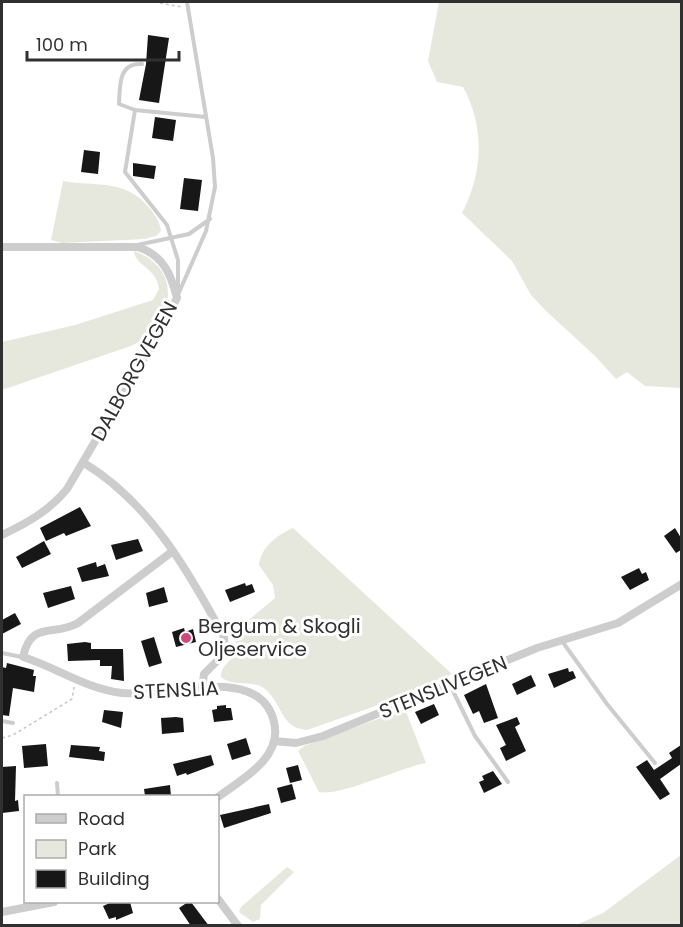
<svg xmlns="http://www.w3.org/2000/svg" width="683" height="927" font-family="Poppins,sans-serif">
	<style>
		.green { fill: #e6e8dd }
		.building { fill: #171717 }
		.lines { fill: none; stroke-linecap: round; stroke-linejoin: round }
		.path { stroke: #c7c7c7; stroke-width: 1.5; stroke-dasharray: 3 3; stroke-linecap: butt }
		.lane { stroke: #cdcdcd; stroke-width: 4 }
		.street { stroke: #cdcdcd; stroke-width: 8 }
		.poi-dot { fill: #cf497a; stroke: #fff; stroke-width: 2 }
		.labels { text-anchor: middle; stroke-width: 6; stroke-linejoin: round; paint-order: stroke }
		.street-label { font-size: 20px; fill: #303030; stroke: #fff }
		.poi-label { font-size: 20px; fill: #303030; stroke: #fff; text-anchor: start }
	</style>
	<rect width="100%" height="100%" fill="#fff"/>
	<!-- green -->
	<path class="green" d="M439,2h242v386l-36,-2 -18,-14 -11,7 -21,-23 -50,-46 -14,-15 -19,-34 -50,-48c21,-40 23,-86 1,-126l-26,-5 -9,-21z
		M63,181c35,6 63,-3 88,29 5,7 9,12 10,21l-5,5 -12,3 -82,4 -11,-3z
		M134,251c51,18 40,74 -3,95l-129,44v-48l73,-17 78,-25 6,-11c-2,-21 -24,-23 -25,-38z
		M293,528l159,146 -82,34 -63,22c-27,-2 -24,-26 -42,-41 -13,-10 -31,-1 -44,-12 0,-19 26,-18 11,-43l43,-36 -2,-13 -14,-20c2,-18 18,-30 34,-37z
		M405,709l21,54c-27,5 -87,34 -107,29l-21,-41 6,-5z
		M681,855v70h-105l27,-12z
		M287,867l7,5 -33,33 -1,14 -7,3 -14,-10 2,-5z"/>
	<!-- building -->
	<path class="building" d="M148,35l21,3 -10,65 -20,-3 7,-36z
		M155,117l21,3 -3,21 -21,-3z
		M84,150l16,2 -2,22 -17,-2z
		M133,163l23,3 -2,13 -21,-3z
		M184,178l18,2 -4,31 -18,-2z
		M80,507l11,19 -25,10 -2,-3 -18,8 -6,-13z
		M675,528l6,10v12l-5,3 -12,-17z
		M138,539l5,12 -27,9 -5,-15z
		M44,541l7,13 -29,14 -6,-11z
		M96,562l1,5 8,-3 4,12 -27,6 -5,-14z
		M639,568l3,6 4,-2 3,8 -19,10 -9,-13z
		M245,583l1,3 6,-2 3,8 -25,10 -5,-12z
		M71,586l4,13 -27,9 -5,-15z
		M164,587l4,15 -19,5 -3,-14z
		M15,613l6,11 -19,10v-14z
		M184,628l1,4 8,-3 3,13 -20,5 -4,-15z
		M154,637l8,26 -13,4 -8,-26z
		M85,642l6,1v6h32l1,32 -13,-2 1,-13h-12v-6l-32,1 -1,-17z
		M7,663l27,7 -1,6h3l-2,16 -21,-4 -4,28 -7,-1v-48l4,1z
		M568,668l1,4 4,-1 3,7 -22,10 -6,-14z
		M531,675l5,11 -19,9 -5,-11z
		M486,684l12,34 -14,5 -5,-12 -6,3 -9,-19z
		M434,704l5,11 -18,9 -6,-12z
		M226,705v3h5l2,12 -19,2 -2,-12 5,-1v-3z
		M104,710l19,2 -2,16 -19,-6z
		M176,717l7,1 1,14 -22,2 -1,-16z
		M517,717l3,7 -5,3 11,24 -20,10 -6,-13 6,-3 -10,-20z
		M246,738l5,16 -19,6 -5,-16z
		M46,744l2,22 -24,2 -2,-22z
		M71,745l29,2 -1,4 6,1 -1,9 -35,-4z
		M681,745v19l-21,15 10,15 -10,6 -24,-33 11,-7 7,10 18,-12 -3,-5z
		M211,755l3,10 -27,10 -1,-2 -9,3 -4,-12z
		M298,765l4,15 -12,3 -4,-15z
		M16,766l-1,35 3,-1 1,11 -17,2v-46z
		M493,771l9,13 -18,9 -5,-11 5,-2 -2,-4z
		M292,784l4,15 -15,4 -4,-15z
		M170,785l1,11h-26l-1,-7z
		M269,804l2,9 -47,15 -4,-13z
		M112,902h18l3,11 -17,7v-3l-7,2 -6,-13z
		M188,902h3l18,24h-18l-12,-18z"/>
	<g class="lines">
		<!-- path -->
		<path class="path" d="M154,2l28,5
			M2,738l11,-3 59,-36 2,-12"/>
		<!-- lane -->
		<path class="lane" d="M142,64c-24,-2 -22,23 -23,40l16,6 71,7
			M135,110l-10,62 42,53 11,35v31
			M137,245l52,-11 21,-15
			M177,297l29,-66 9,-44 -2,-29 -26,-156
			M562,641l45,63 48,59
			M2,653l20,4
			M450,685l25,51 33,46
			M2,721l11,2
			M57,783l1,13"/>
		<!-- street -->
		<path class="street" d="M2,247h136c25,8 33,27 39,51l-17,33 -93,158c-18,22 -40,34 -65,46
			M84,463c66,40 105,109 140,174l1,16 -21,21 -2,15
			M173,551l-95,72c-25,14 -47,-3 -55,34 35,11 61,31 99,36 43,5 139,-31 152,29 9,36 -32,57 -56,75
			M274,741l22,2 27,-7 214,-88 81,-25 64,-39
			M218,899l20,27
			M2,912l52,-10"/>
	</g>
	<!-- markers -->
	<circle class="poi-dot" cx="186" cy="638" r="6"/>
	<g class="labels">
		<!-- street labels -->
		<g class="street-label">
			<text transform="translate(134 371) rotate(-61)" y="7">DALBORGVEGEN</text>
			<text transform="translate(443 687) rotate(-22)" y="7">STENSLIVEGEN</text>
			<text transform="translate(176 690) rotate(-3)" y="7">STENSLIA</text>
		</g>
		<!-- poi labels -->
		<g class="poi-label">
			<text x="198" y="633">Bergum &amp; Skogli<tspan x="198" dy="23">Oljeservice</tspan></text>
		</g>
	</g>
	<!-- border -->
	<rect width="683" height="927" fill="none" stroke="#303030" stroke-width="6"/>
	<!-- legend -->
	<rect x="24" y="795" width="195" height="108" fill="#ffffff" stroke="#acacac" stroke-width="1.5"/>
	<rect x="36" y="814" width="30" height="9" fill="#cdcdcd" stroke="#acacac" stroke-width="1.5"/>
	<text x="78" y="825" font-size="18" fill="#303030">Road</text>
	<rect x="36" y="840" width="30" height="18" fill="#e6e8dd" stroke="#acacac" stroke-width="1.5"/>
	<text x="78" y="855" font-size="18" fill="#303030">Park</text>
	<rect x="36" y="870" width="30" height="18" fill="#171717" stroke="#acacac" stroke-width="1.5"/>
	<text x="78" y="885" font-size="18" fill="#303030">Building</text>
	<!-- scale -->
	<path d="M27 51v9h152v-9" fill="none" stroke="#303030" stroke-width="3"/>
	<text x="36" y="51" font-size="18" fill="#303030" stroke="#ffffff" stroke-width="4.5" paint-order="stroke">100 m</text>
</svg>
